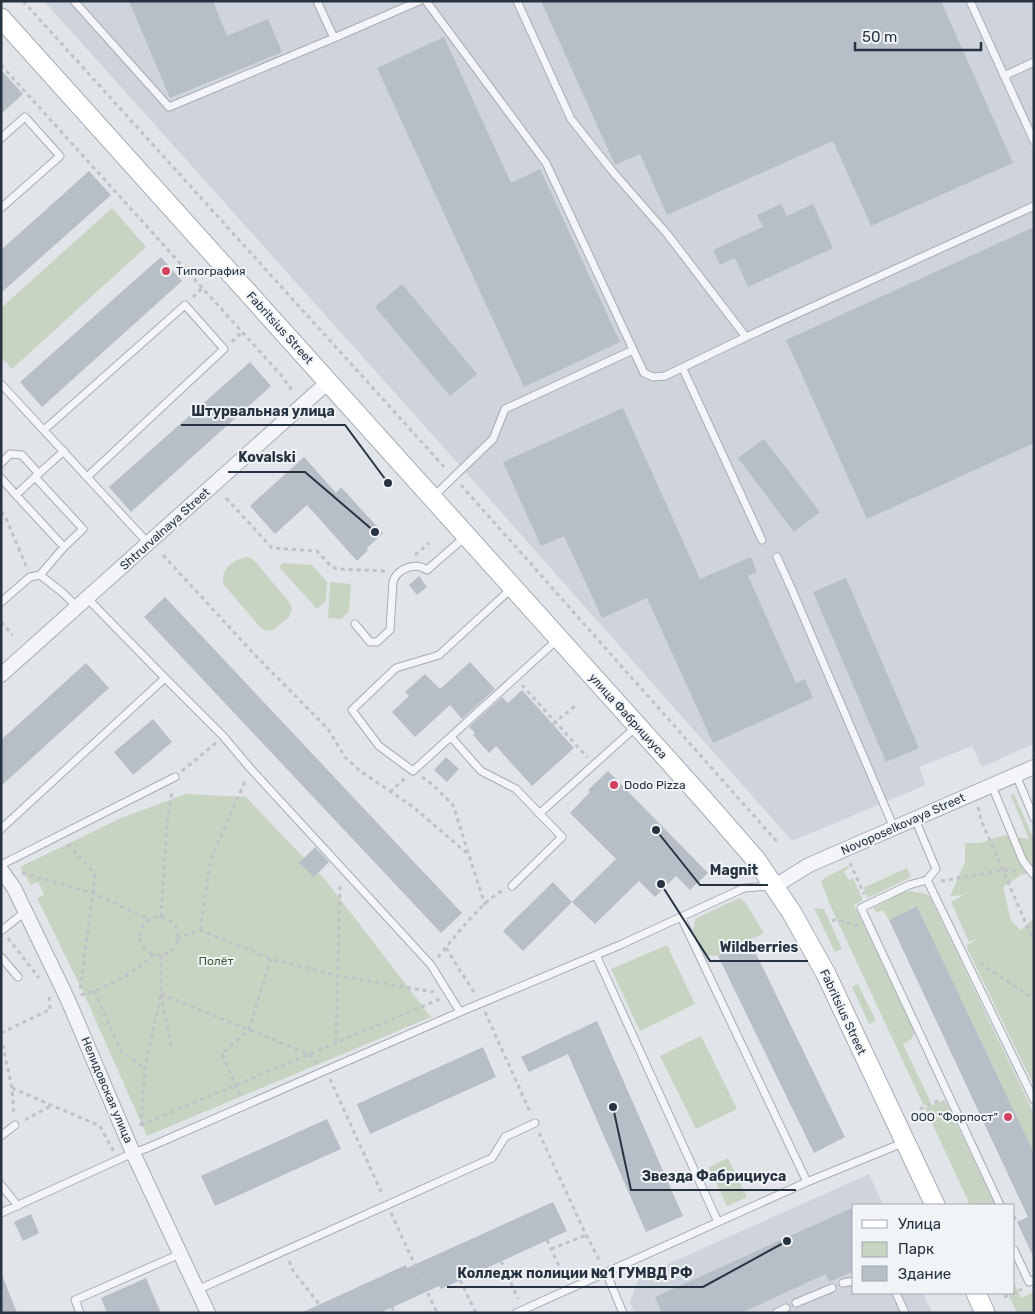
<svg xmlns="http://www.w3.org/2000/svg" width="1035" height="1314" font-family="Rubik,sans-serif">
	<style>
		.built { fill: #cfd4dc }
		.green { fill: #c7d4c1 }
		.building { fill: #b8bec7 }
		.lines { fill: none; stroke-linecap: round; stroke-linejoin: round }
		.lane-casing { stroke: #a6acb4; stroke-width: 9 }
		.street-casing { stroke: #a6acb4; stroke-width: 16 }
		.secondary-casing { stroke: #a6acb4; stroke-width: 21 }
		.path { stroke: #bfc3c9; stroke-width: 3; stroke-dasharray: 4 4; stroke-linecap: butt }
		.lane { stroke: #f4f5f8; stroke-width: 7 }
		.street { stroke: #f4f5f8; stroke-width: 14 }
		.secondary { stroke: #fff; stroke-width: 19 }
		.poi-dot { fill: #d24260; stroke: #f0f4f7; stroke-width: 2 }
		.labels { text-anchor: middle; stroke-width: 4; stroke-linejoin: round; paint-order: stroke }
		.poi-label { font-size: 12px; fill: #283342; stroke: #f0f4f7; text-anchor: start }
		.street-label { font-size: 12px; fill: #283342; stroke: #f0f4f7 }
		.park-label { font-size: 12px; fill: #3f5e35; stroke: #f0f4f7 }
		.leader { fill: none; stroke: #283342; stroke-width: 2 }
		.callout-dot { fill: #283342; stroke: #f0f4f7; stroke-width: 2 }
		.callout-label { font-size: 14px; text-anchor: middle; font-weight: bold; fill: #283342; stroke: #f0f4f7; stroke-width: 4; stroke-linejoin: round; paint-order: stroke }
	</style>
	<rect width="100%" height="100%" fill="#e1e5ea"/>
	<!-- built -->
	<path class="built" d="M44,1h990v743l-52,23 -10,-21 -53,21 7,18 -134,56 -329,-372z
		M869,1174l14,31h-29v88h69l9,20h-297l-5,-11 9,-25z"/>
	<!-- green -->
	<path class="green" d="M112,208l34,39 -134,122 -11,-12v-49z
		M247,557l6,2 37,44 2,7 -3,7 -16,13 -7,1 -6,-4 -36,-42c-5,-14 9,-26 23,-28z
		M283,563l29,2 15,17 -1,19 -9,8 -38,-42z
		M330,582l21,2 -2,28 -8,7 -13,-1z
		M186,794l60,3 81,85 104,135 -284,119 -63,-142 -47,-96 7,-3 -6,-13 -7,3 -11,-18 101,-49z
		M1012,794h2l20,46v32l-13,3 -18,12 8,34 10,9 13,-12v168l-68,-140 15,-10 -12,6 -18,-40 13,-7 -14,1 15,-34v-19h15l24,-8 25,4 -18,-43z
		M848,866l1,2 -5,4 5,8 4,-2 10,22 -9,5 60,126c0,8 -5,10 -11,13l28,59 -7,3 -94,-201 -9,-24 5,-4z
		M907,868l4,9 -43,21 -5,-10z
		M911,891l15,3 4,3 104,217v39l-117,-247 -28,14 -6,-10 -6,3 -4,-5 31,-16z
		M739,898l6,4 19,31 -46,23 -13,-1 -12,-24 2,-12z
		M814,908l10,1 18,40 -7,3z
		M667,945l28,59 -55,27 -29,-62z
		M858,984l18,37 -7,3 -17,-37z
		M701,1036l36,73 -41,20 -36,-73z
		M944,1100l2,2 49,103h-25l-45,-97z
		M728,1158l19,39 -20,9 -18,-39z
		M1014,1283l7,15 13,-6v21h-17l-9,-20h6z"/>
	<!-- building -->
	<path class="building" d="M129,1h84l14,35 41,-17 14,33 -112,46z
		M541,1h400l72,162 -142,63 -38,-85 -166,74 -27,-61 -25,11z
		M444,37l67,146 29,-14 80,173 -96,45 -147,-319z
		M1,70l22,24 -22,20z
		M89,171l22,24 -110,98v-43z
		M781,204l6,12 26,-12 20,44 -85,39 -13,-29 -15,7 -7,-15 50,-23 -6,-12z
		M1034,227v216l-167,76 -81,-179z
		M161,257l21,24 -140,126 -22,-25z
		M402,284l75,90 -27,22 -75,-89z
		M250,362l21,24 -140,126 -22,-25z
		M623,408l77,171 51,-22 6,15 -9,4 48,107 9,-4 8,19 -100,45 -66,-145 -45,20 -38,-82 -23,10 -38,-84z
		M764,439l56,73 -26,20 -56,-74z
		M304,457l32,36 5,-6 42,46 -16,15 1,2 -11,11 -50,-56 -32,29 -25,-28z
		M419,576l8,11 -10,8 -8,-10z
		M846,578l73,170 -33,14 -73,-170z
		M165,597l297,316 -21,20 -297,-316z
		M470,662l25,27 -33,30 -12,-14 -35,32 -23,-25 17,-16 -4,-4 20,-18 15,15z
		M86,663l23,25 -108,98v-46z
		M522,690l52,58 -42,38 -36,-40 -7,7 -16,-18 2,-2 -6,-6 33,-30 6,6z
		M153,719l19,23 -39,33 -19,-23z
		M446,757l13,12 -12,13 -13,-12z
		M608,771l100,102 -18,17 -14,-14 -21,21 -16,-16 -44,43 -23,-22 44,-43 -46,-46 20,-21 -2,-2z
		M315,847l14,15 -15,15 -15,-14z
		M553,882l19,20 -49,49 -20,-20z
		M917,906l117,247v105l-17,-36 11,-5 -139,-297z
		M750,941l95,196 -31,16 -96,-197z
		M597,1021l86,195 -37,16 -78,-178 -39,18 -8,-15z
		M483,1047l13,30 -126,57 -13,-30z
		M327,1119l14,30 -126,57 -14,-30z
		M553,1202l14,29 -126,58 -2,-3 -59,27h-79l105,-48 1,3z
		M854,1207v64l-25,11 -3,-8 -85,39h-79l-7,-16z
		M31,1214l8,19 -16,8 -9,-19z
		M1,1275h1l15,38h-16z
		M146,1278l15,35h-54l-6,-15z"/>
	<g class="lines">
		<!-- lane casing -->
		<g class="lane-casing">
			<path id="lane" d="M74,1l95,106 165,-69 -17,-37
				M426,1l120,162 98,210 9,4 12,-1 81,-39 -78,-102 -55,-63 -42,-53 -54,-118
				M970,1l64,140
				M334,38l85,-37
				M1004,76l30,-14
				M1,138l24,-21 35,39 -59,52
				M746,337l288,-131
				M683,369l79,171
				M1,384l147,159
				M44,430l141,-125 39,44 -137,128
				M1,463l9,-9 12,1 17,19
				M35,477l-19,18 48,52
				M1,478l15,17
				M432,498l61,-59 12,-30 128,-59
				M777,557l15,33 102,238
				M40,575l24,-28 19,-18 -48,-52 29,-26
				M512,588l-73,67 -43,13 -44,42 27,36 34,25 145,-132
				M1,602l29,-25 10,-2 23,18 14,14
				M355,624l15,18h7l13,-12 3,-48c4,-14 23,-20 34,-12l38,-33
				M165,678l58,58 27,32 181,197 29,47
				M451,737l30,34 35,18 46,48 -50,49
				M1016,775l18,43
				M992,786l31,75 11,14
				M539,814l98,-88
				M915,819l21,50 -9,11 -18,5 -48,23 139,297
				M1,829l164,-151 -78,-80
				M1,865l174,-88
				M927,880l107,220
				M681,917l126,265
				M1,931l25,-20
				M596,955l122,267
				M1,957l17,20
				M1,1136l14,-11
				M1,1185l17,21
				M1,1213l132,-60 14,-5 313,-136 160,-67 124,-57 28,-2
				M1014,1250l15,32 5,-2
				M606,1272l17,41
				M843,1283l11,-2
				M197,1290l295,-132 13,-21 30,-14
				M896,1293l9,20
				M796,1303l36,-15
				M80,1313l-5,-13 105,-46
				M516,1313l291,-131 98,-40
				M776,1313l10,-5"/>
		</g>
		<!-- street casing -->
		<g class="street-casing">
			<path id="street" d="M1,675l327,-293
				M1,870l13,18 54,112 65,153 75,160
				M775,886l34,-21 225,-98"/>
		</g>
		<!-- secondary casing -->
		<g class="secondary-casing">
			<path id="secondary" d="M1,18l703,782 53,61 35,52 34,61 109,231
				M976,1293l9,20"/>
		</g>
		<!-- path -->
		<path class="path" d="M23,1l424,469
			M1,65l280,310 12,17
			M193,297l9,-9
			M232,342l10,-10
			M461,485l318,359
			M226,498l46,50 45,3 14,15 6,3 49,2
			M1,512l4,4 22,52
			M163,555l91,99 74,75 17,28 14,13 53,36 57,49
			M415,555l14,-12
			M1,622l12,13
			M522,685l65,72
			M553,724l22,-18
			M182,771l34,-28
			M422,777l11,8 20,20 32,100
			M390,792l15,-14
			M978,807l3,13 53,122
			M68,844l27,30 -15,117
			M850,863l14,31
			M22,873l71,20 57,27
			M941,881l63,-11 12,1
			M161,917l6,-95 5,-31
			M140 936a19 19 0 1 1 38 0a19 19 0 1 1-38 0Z
			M832,921l4,-2 21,7
			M200,930l11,-71 35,-80
			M8,938l31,40
			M177,938l23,-8 71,29 68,17 95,16
			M446,948l29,46
			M161,955v39l10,52
			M438,957c18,-21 41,-53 65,-67
			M980,963l54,36
			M94,991l27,60 24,17
			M161,994l148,60 8,9
			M81,995c26,-7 53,-22 73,-41
			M49,997l1,12
			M485,1012l46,102
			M1,1033l50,-24
			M1,1037l11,51 2,27
			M336,1042l4,-158
			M330,1079l53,117
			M12,1088l88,38 14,26
			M240,1095l-18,-41 27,-25 22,-70
			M920,1109l20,-9
			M25,1120l27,-15
			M141,1125l299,-126
			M141,1126l4,-58 16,-74
			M539,1133l47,102 15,28
			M391,1213l46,100
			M1014,1216l1,4
			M547,1240l19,41
			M551,1249l35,-14
			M289,1261l4,10 26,33
			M501,1261l17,38
			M460,1280l16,33
			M1004,1297l18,-8
			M392,1307l2,6"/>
		<!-- lane -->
		<use href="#lane" class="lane"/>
		<!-- street -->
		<use href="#street" class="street"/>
		<!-- secondary -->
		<use href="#secondary" class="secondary"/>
	</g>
	<!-- markers -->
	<g class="poi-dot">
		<circle cx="166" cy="271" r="5"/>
		<circle cx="614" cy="785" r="5"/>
		<circle cx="1008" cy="1117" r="5"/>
	</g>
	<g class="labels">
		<!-- poi labels -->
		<g class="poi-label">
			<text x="176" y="275">Типография</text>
			<text x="624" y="789">Dodo Pizza</text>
			<text x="998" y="1121" text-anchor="end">ООО "Форпост"</text>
		</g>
		<!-- street labels -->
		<g class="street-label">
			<text transform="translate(280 328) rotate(48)" y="4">Fabritsius Street</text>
			<text transform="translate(165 529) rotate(-42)" y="4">Shtrurvalnaya Street</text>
			<text transform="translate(628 716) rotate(48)" y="4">улица Фабрициуса</text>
			<text transform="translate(903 824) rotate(-24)" y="4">Novoposelkovaya Street</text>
			<text transform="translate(843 1012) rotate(65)" y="4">Fabritsius Street</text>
			<text transform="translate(107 1090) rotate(67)" y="4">Нелидовская улица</text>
		</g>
		<!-- park labels -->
		<g class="park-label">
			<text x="216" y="965">Полёт</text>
		</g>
	</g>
	<!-- callouts -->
	<path class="leader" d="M388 483L345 425H181M375 532L305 472H228M656 830L700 885H768M661 884L710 961H808M613 1107L631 1190H796M787 1241L703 1287H447"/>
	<g class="callout-dot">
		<circle cx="388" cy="483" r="5"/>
		<circle cx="375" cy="532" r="5"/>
		<circle cx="656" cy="830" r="5"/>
		<circle cx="661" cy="884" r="5"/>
		<circle cx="613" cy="1107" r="5"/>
		<circle cx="787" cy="1241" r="5"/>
	</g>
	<g class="callout-label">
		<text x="263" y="416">Штурвальная улица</text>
		<text x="267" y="462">Kovalski</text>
		<text x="734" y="875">Magnit</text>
		<text x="759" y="952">Wildberries</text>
		<text x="714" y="1181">Звезда Фабрициуса</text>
		<text x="575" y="1278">Колледж полиции №1 ГУМВД РФ</text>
	</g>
	<!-- border -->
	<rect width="1035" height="1314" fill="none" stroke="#283342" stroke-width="5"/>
	<!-- legend -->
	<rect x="852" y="1204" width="162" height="90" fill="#f0f4f7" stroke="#a0a7af"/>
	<rect x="862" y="1220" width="25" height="8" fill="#ffffff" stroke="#a0a7af"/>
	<text x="898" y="1229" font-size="15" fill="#283342">Улица</text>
	<rect x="862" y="1242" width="25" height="15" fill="#c7d4c1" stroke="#a0a7af"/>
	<text x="898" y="1254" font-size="15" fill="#283342">Парк</text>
	<rect x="862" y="1266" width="25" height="15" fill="#b8bec7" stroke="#a0a7af"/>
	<text x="898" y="1279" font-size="15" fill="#283342">Здание</text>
	<!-- scale -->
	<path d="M855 42v8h126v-8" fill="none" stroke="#283342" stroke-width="2.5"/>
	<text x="862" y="42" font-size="15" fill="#283342" stroke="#f0f4f7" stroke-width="4" paint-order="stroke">50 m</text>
</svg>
